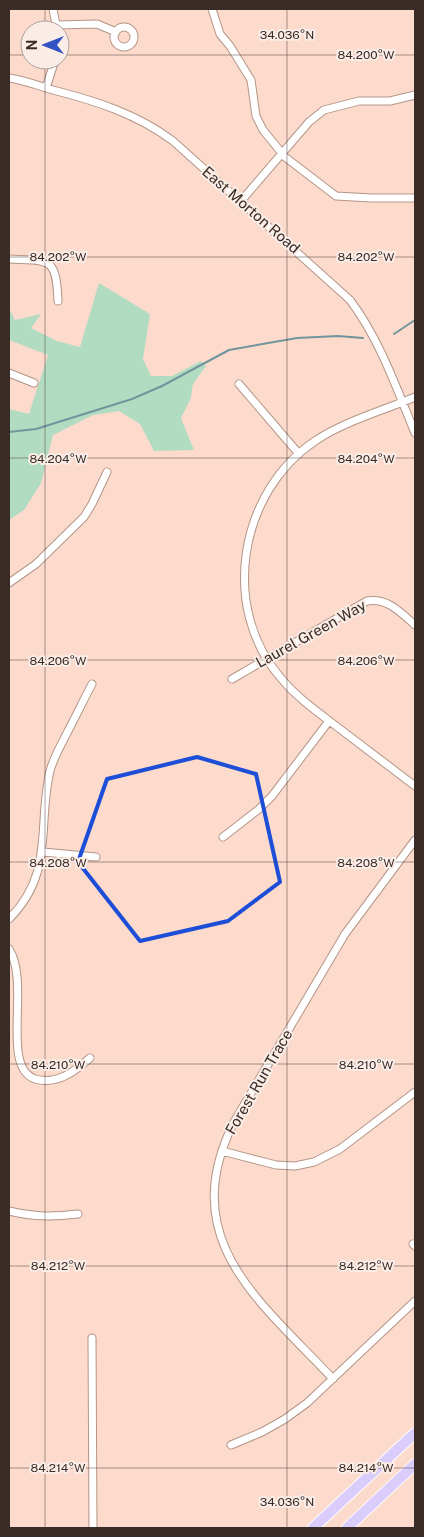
<svg xmlns="http://www.w3.org/2000/svg" width="424" height="1537" font-family="'Public Sans',sans-serif">
	<style>
		.green { fill: #b2dcc2 }
		.lines { fill: none; stroke-linecap: round; stroke-linejoin: round }
		.stream { stroke: #72959d; stroke-width: 2 }
		.minor-casing { stroke: #b49587; stroke-width: 9 }
		.highway-casing { stroke: #fff; stroke-width: 12 }
		.minor { stroke: #fff; stroke-width: 7 }
		.highway { stroke: #daccfb; stroke-width: 10 }
		.marked { fill: none; stroke: #1d4ed8; stroke-width: 4; stroke-linejoin: round }
		.ticks { fill: none; stroke: #392c27; stroke-width: 1; stroke-opacity: 0.45 }
		.labels { text-anchor: middle; stroke-width: 4; stroke-linejoin: round; paint-order: stroke }
		.street-label { font-size: 15px; fill: #392c27; stroke: #faede7 }
		.ticks-label { font-size: 12px; text-anchor: middle; fill: #392c27; stroke: #faede7; stroke-width: 4; stroke-linejoin: round; paint-order: stroke }
	</style>
	<rect width="100%" height="100%" fill="#fcdacc"/>
	<!-- green -->
	<path class="green" d="M99,283l51,31 -7,45 8,17h21l29,-15 5,5 -13,18 -2,14 -10,20 13,32 -40,1 -14,-27 -21,-13 -26,4 -40,20 -12,48 -17,27 -15,10v-111l20,5 19,-59 -39,-15v-32l6,12 26,-6 -10,14 26,13 23,6z"/>
	<g class="lines">
		<!-- stream -->
		<path class="stream" d="M394,334l21,-14
			M9,432l27,-3 96,-30 30,-13 67,-36 68,-12 41,-2 25,2"/>
		<!-- minor casing -->
		<g class="minor-casing">
			<path id="minor" d="M53,9l4,21
				M212,9l8,25 10,12 21,34 5,36 7,14 22,27 51,39 35,2h44
				M56,25l41,-1 19,8
				M114 37a10 10 0 1 1 20 0a10 10 0 1 1-20 0Z
				M9,78c15,2 30,8 44,12 43,11 84,24 120,51l177,159c30,40 46,87 65,133
				M46,88l9,-28
				M241,201l68,-79 15,-12 35,-9h31l25,-6
				M9,259c41,2 47,-3 49,42
				M9,373l25,10
				M239,384l60,70
				M415,397c-33,14 -70,24 -100,44 -76,51 -95,166 -35,236 17,21 39,36 60,52 25,19 50,38 75,57
				M9,583l27,-19 48,-47 8,-13 15,-32
				M232,679l135,-78c21,-3 33,11 48,24
				M223,837l36,-28 13,-13 57,-75
				M43,852l53,5
				M9,919c46,-46 28,-93 41,-148 3,-12 10,-24 16,-36 9,-17 17,-34 26,-51
				M9,949c22,34 -9,118 26,130 22,6 39,-7 55,-21
				M222,1151l54,14 19,1 19,-4 26,-13 75,-57
				M9,1211c26,6 43,6 69,3
				M413,1244l2,2
				M92,1338l1,190
				M333,1379c-73,-78 -158,-139 -99,-257l111,-188 70,-94
				M231,1445l31,-13 23,-13 22,-16 108,-102"/>
		</g>
		<!-- highway casing -->
		<g class="highway-casing">
			<path id="highway" d="M313,1528l102,-95
				M347,1528l68,-64"/>
		</g>
		<!-- minor -->
		<use href="#minor" class="minor"/>
		<!-- highway -->
		<use href="#highway" class="highway"/>
	</g>
	<!-- marked area -->
	<path class="marked" d="M197,757l59,17 24,108 -52,39 -88,20 -62,-79 29,-83z"/>
	<!-- ticks -->
	<path class="ticks" d="M45,9v21M287,9v1519M9,55h21M60,55h355M45,60v1468M9,257h406M9,458h406M9,660h406M9,862h406M9,1064h406M9,1266h406M9,1468h406"/>
	<g class="labels">
		<!-- street labels -->
		<g class="street-label">
			<text transform="translate(251 210) rotate(41)" y="5">East Morton Road</text>
			<text transform="translate(311 634) rotate(-29)" y="5">Laurel Green Way</text>
			<text transform="translate(259 1082) rotate(-60)" y="5">Forest Run Trace</text>
		</g>
	</g>
	<g class="ticks-label">
		<text x="287" y="39">34.036°N</text>
		<text x="366" y="59">84.200°W</text>
		<text x="366" y="261">84.202°W</text>
		<text x="58" y="261">84.202°W</text>
		<text x="366" y="463">84.204°W</text>
		<text x="58" y="463">84.204°W</text>
		<text x="366" y="665">84.206°W</text>
		<text x="58" y="665">84.206°W</text>
		<text x="366" y="867">84.208°W</text>
		<text x="58" y="867">84.208°W</text>
		<text x="366" y="1069">84.210°W</text>
		<text x="58" y="1069">84.210°W</text>
		<text x="366" y="1270">84.212°W</text>
		<text x="58" y="1270">84.212°W</text>
		<text x="366" y="1472">84.214°W</text>
		<text x="58" y="1472">84.214°W</text>
		<text x="287" y="1506">34.036°N</text>
	</g>
	<!-- border -->
	<rect width="424" height="1537" fill="none" stroke="#392c27" stroke-width="20"/>
	<!-- north arrow -->
	<g transform="translate(45 45) rotate(270)"><circle r="24" fill="#faede7" stroke="#ada09a"/>
	<path d="M0-4L9 19L0 12L-9 19Z" fill="#3352c3"/>
	<text y="-8" font-size="14" font-weight="bold" text-anchor="middle" fill="#392c27">N</text>
	</g>
</svg>
